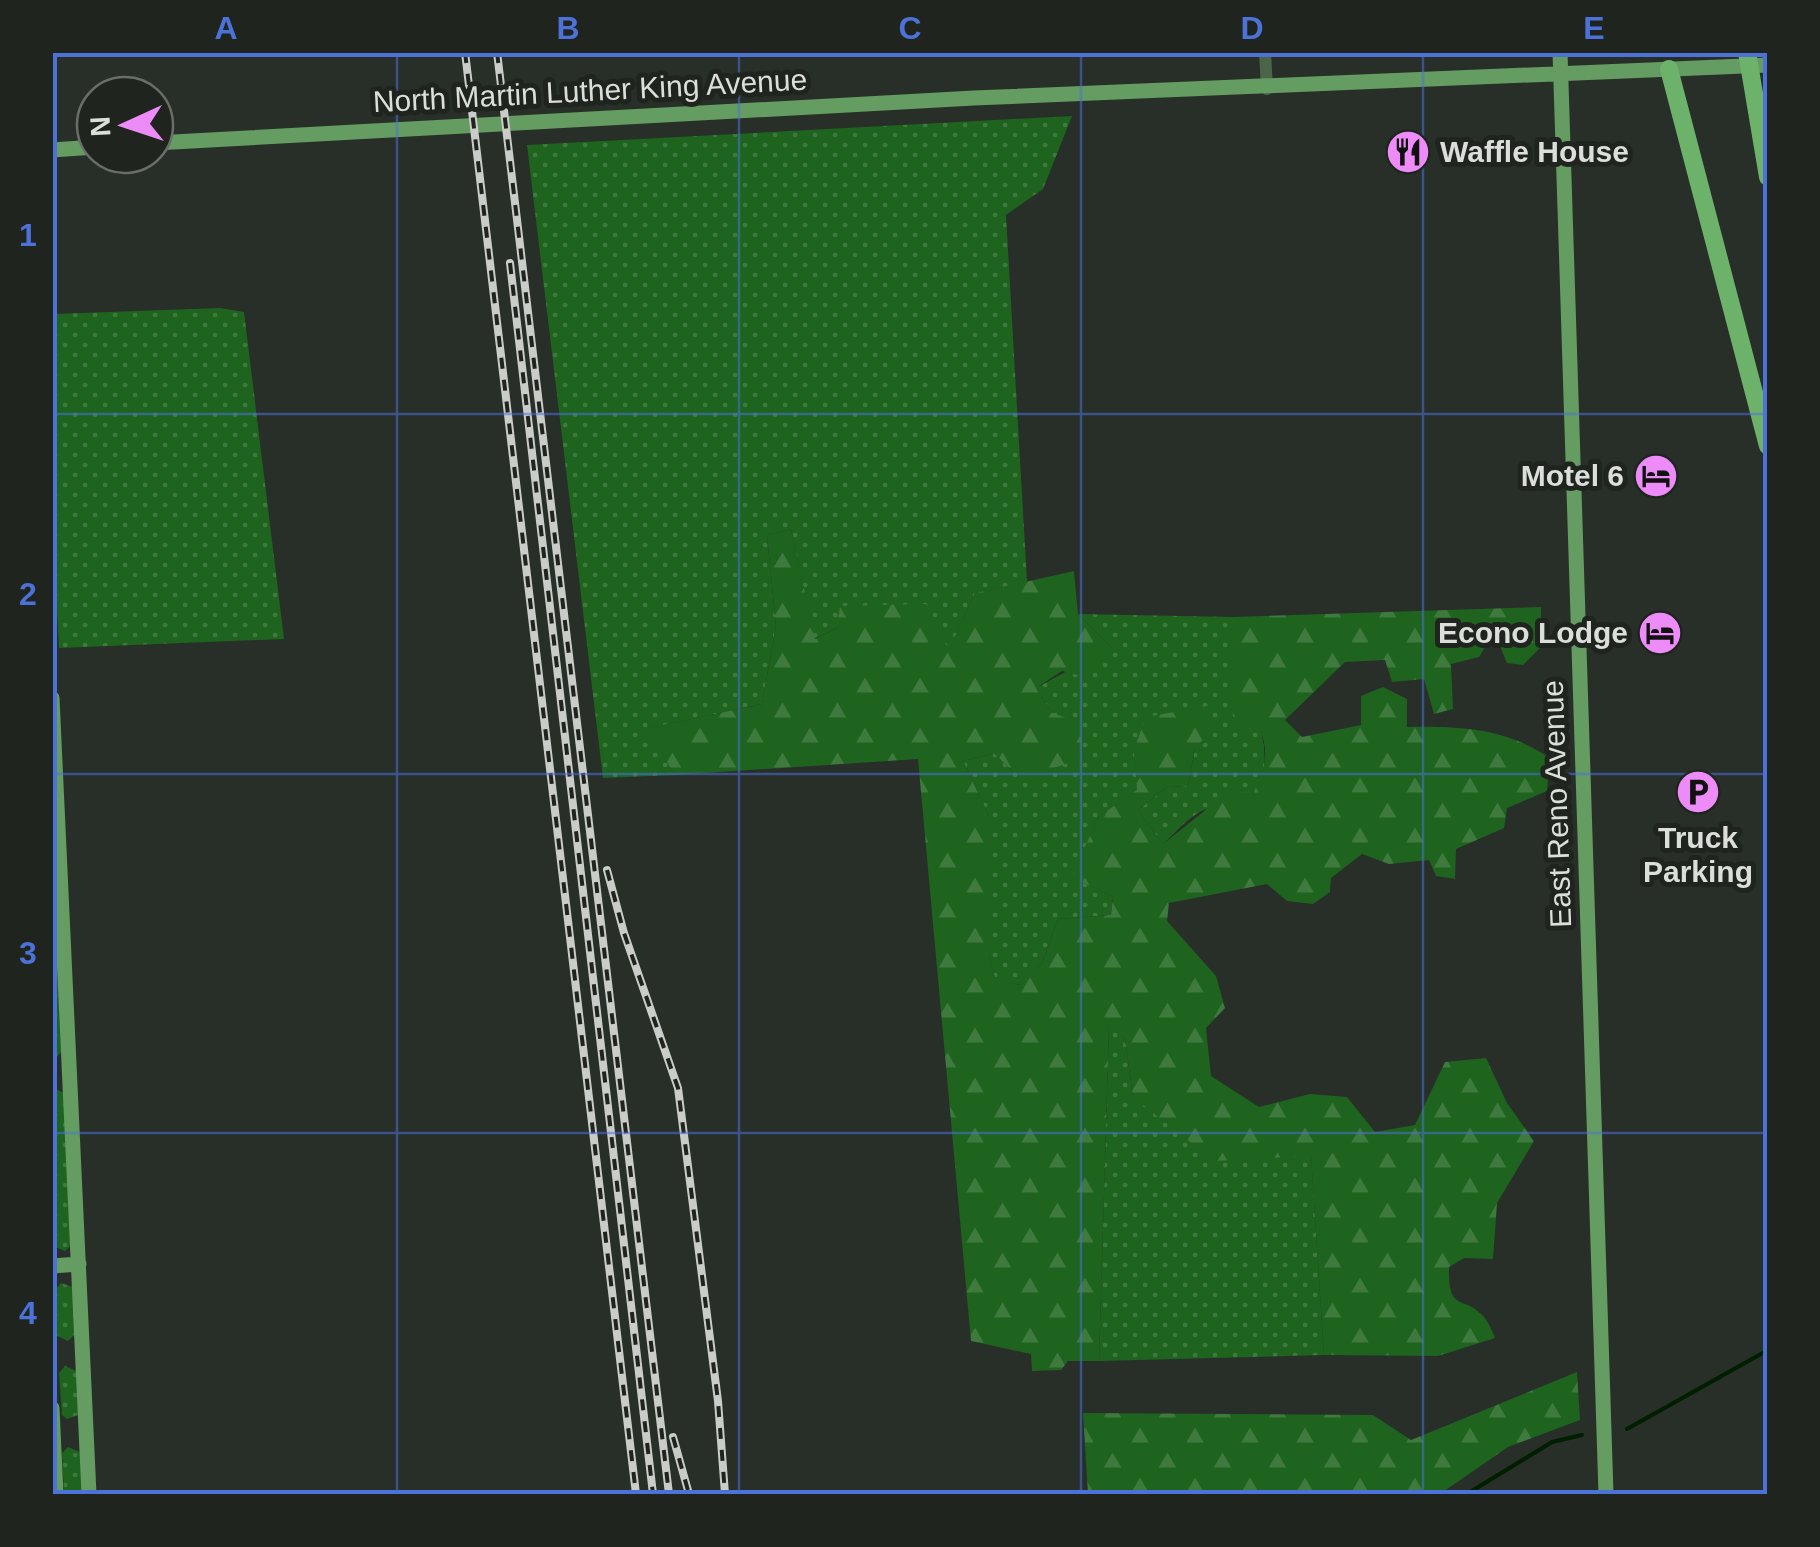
<svg xmlns="http://www.w3.org/2000/svg" width="1820" height="1547" font-family="Helvetica,sans-serif">
	<style>
		.grass { fill: url(#grass-dots) }
		.forest { fill: url(#forest-firs) }
		.lines { fill: none; stroke-linecap: round; stroke-linejoin: round }
		.stream { stroke: #001e00; stroke-width: 4 }
		.minor { stroke: #4a6548; stroke-width: 12 }
		.major { stroke: #649c61; stroke-width: 15 }
		.highway { stroke: #6db26a; stroke-width: 18 }
		.rail-casing { stroke: #c9ccc8; stroke-width: 8 }
		.rail { stroke: #1f241e; stroke-width: 4; stroke-dasharray: 11; stroke-linecap: butt }
		.grid { fill: none; stroke: #4c72d8; stroke-width: 2.5; stroke-opacity: 0.55 }
		.labels { text-anchor: middle; stroke-width: 10; stroke-linejoin: round; paint-order: stroke }
		.street-label { font-size: 30px; fill: #dbdeda; stroke: #1f241e }
		.poi-label { font-size: 30px; font-weight: bold; fill: #dbdeda; stroke: #1f241e; text-anchor: end }
		.neatline { fill: none; stroke: #4c72d8; stroke-width: 4 }
		.grid-label { font-size: 32px; text-anchor: middle; font-weight: bold; fill: #4c72d8 }
	</style>
	<defs>
		<pattern id="grass-dots" width="8" height="8" patternUnits="userSpaceOnUse" patternTransform="scale(2.5)"><rect width="8" height="8" fill="#1e631e"/><path d="M2 2h.1M6 6h.1" fill="none" stroke="#3e793e" stroke-width="1.8" stroke-linecap="round"/></pattern>
		<pattern id="forest-firs" width="22" height="20" patternUnits="userSpaceOnUse" patternTransform="scale(2.5)"><rect width="22" height="20" fill="#1e631e"/><path d="M5 1l3.5 6h-7zM16 11l3.5 6h-7z" fill="#3e793e"/></pattern>
	</defs>
	<rect width="100%" height="100%" fill="#282e28"/>
	<!-- grass -->
	<path class="grass" d="M1072,116l-29,73 -37,26 21,367 -52,11 -26,58 -112,-23 -23,11 -23,-110 -24,6 9,91 -14,78 -112,24 24,47 -71,3 -76,-633z
		M220,308l24,4 40,327 -225,9 -7,-139 1,-195z
		M1078,614l155,3c-1,47 53,136 22,173 -12,14 -41,13 -57,23 -13,8 -24,21 -35,31l-25,-34 29,-23 21,-1 7,-37h-61l4,41 -40,27 -25,60 40,20 -2,18 -53,4 -16,44 -20,22 -26,-3 -7,-26v-140l-26,-55 31,-8 18,18 40,-58 -16,-25 75,-41z
		M52,855l9,197 -5,6 -4,-1z
		M1109,1026l16,13 8,58 178,58 13,200 -225,6z
		M52,1087l12,6 7,152 -6,6 -12,-5z
		M61,1283l12,4 2,47 -7,7 -11,-5 -2,-46z
		M65,1366l12,5 1,44 -11,4 -5,-4 -3,-42z
		M68,1447l12,5 2,42h-18l-2,-41z"/>
	<!-- forest -->
	<path class="forest" d="M791,529l24,110 22,-11 3,-22 86,-2 23,46 26,-57 99,-22 4,43 33,33 -22,31 -27,-7 -26,17 16,25 23,8 6,19 -5,21 -26,8 -9,12 -29,-10 -18,-18 -31,8 26,55v140l7,25 25,4 21,-22 16,-44 53,-4 2,-18 -41,-20 26,-60 39,-27 -3,-41 12,-32 62,-11 7,18 -20,25 -7,37 -21,1 -29,23 25,34 65,-52 25,1c13,-21 16,-41 7,-64l-19,-1 -9,-17 1,-94 308,-10v40l-18,18 -16,-2 -7,-17 -12,-4 -9,15 -28,7 2,45 -19,5 -10,-35 -32,3 -7,-22 -40,2 -60,58 17,17 59,-12v-29l22,-9 24,12v28c53,-1 98,1 143,31l-3,33 -40,17 -3,20 -48,21 -1,30 -19,-3 -7,-16 -40,4 -27,-10 -31,24 -1,14 -17,12 -26,-3 -20,-17 -98,19 -2,18 49,55 9,32 -19,20 5,48 48,31 51,-13 37,3 28,35 40,-7 30,-63 41,-4 21,45 27,38 -37,62 -4,56 -29,-1 -15,9c-1,47 14,27 34,49 5,5 9,15 12,22l-57,18 -114,-1 -13,-199 -97,5 -81,-64 -8,-58 -16,-12 -10,334h-31l-7,9 -29,1 -1,-17 -60,-13 -53,-582 -244,16 -25,-47 113,-24 14,-78 -9,-91z
		M1577,1372l3,48 -72,27 -68,47h-352l-5,-81 290,2 38,25z"/>
	<g class="lines">
		<!-- stream -->
		<path class="stream" d="M1627,1429l141,-79
			M1467,1494l85,-52 30,-7"/>
		<!-- minor -->
		<path class="minor" d="M1265,52l2,37"/>
		<!-- major -->
		<path class="major" d="M1560,52l46,1442
			M155,143l819,-45 794,-33
			M52,150l43,-3
			M52,698l37,796
			M52,1266l27,-2
			M52,1408l4,86"/>
		<!-- highway -->
		<path class="highway" d="M1747,52l21,125
			M1669,69l99,377"/>
		<!-- rail casing -->
		<g class="rail-casing">
			<path id="rail" d="M465,52l171,1442
				M497,52l172,1442
				M510,263l143,1231
				M607,870l17,63 54,155 40,313 7,93
				M673,1437l16,57"/>
		</g>
		<!-- rail -->
		<use href="#rail" class="rail"/>
	</g>
	<!-- grid -->
	<path class="grid" d="M397,52v1442M739,52v1442M1081,52v1442M1423,52v1442M52,414h1716M52,774h1716M52,1133h1716"/>
	<!-- icons -->
	<defs>
		<g id="restaurant-disc" transform="scale(2.25)"><circle r="9.5" fill="#ed8cf9" stroke="#1f241e"/><path d="M-5-6h1v4h1v-4h1v4h1v-4h1v5L-1.5 .5V6h-2V.5L-5-1ZM5-6V6H3V1.5H1.5Q1.5-4 5-6Z" fill="#111"/></g>
		<g id="hotel-disc" transform="scale(2.25)"><circle r="9.5" fill="#ed8cf9" stroke="#1f241e"/><path d="M-6-4.5h1.5V1H6V5H4.5V3h-9V5H-6ZM-4 0a1.8 1.8 0 1 1 3.6 0ZM.5 0V-2.5h3Q6-2.5 6 0Z" fill="#111"/></g>
		<g id="parking-disc" transform="scale(2.25)"><circle r="9.5" fill="#ed8cf9" stroke="#1f241e"/><path d="M-3.5-5.5H1a3.5 3.5 0 0 1 0 7H-1V5.5H-3.5ZM-1-3.4V-.6H.8a1.4 1.4 0 0 0 0-2.8Z" fill="#111"/></g>
	</defs>
	<g fill-rule="evenodd">
		<use href="#restaurant-disc" x="1408" y="152"/>
		<use href="#hotel-disc" x="1656" y="476"/>
		<use href="#hotel-disc" x="1660" y="633"/>
		<use href="#parking-disc" x="1698" y="792"/>
	</g>
	<g class="labels">
		<!-- street labels -->
		<g class="street-label">
			<text transform="translate(590 91) rotate(-3)" y="10">North Martin Luther King Avenue</text>
			<text transform="translate(1557 804) rotate(-92)" y="10">East Reno Avenue</text>
		</g>
		<!-- poi labels -->
		<g class="poi-label">
			<text x="1440" y="162" text-anchor="start">Waffle House</text>
			<text x="1624" y="486">Motel 6</text>
			<text x="1628" y="643">Econo Lodge</text>
			<text x="1698" y="848" text-anchor="middle">Truck<tspan x="1698" dy="34">Parking</tspan></text>
		</g>
	</g>
	<!-- border -->
	<rect width="1820" height="1547" fill="none" stroke="#1f241e" stroke-width="110"/>
	<!-- north arrow -->
	<g transform="translate(125 125) rotate(267)"><circle r="48" fill="#1f241e" stroke="#6a6e69" stroke-width="2.5"/>
	<path d="M0-8L18 38L0 25L-18 38Z" fill="#ed8cf9"/>
	<text y="-15" font-size="28" font-weight="bold" text-anchor="middle" fill="#dbdeda">N</text>
	</g>
	<rect x="55" y="55" width="1710" height="1437" class="neatline"/>
	<g class="grid-label">
		<text x="226" y="39">A</text>
		<text x="568" y="39">B</text>
		<text x="910" y="39">C</text>
		<text x="1252" y="39">D</text>
		<text x="1594" y="39">E</text>
		<text x="28" y="246">1</text>
		<text x="28" y="605">2</text>
		<text x="28" y="964">3</text>
		<text x="28" y="1324">4</text>
	</g>
</svg>
